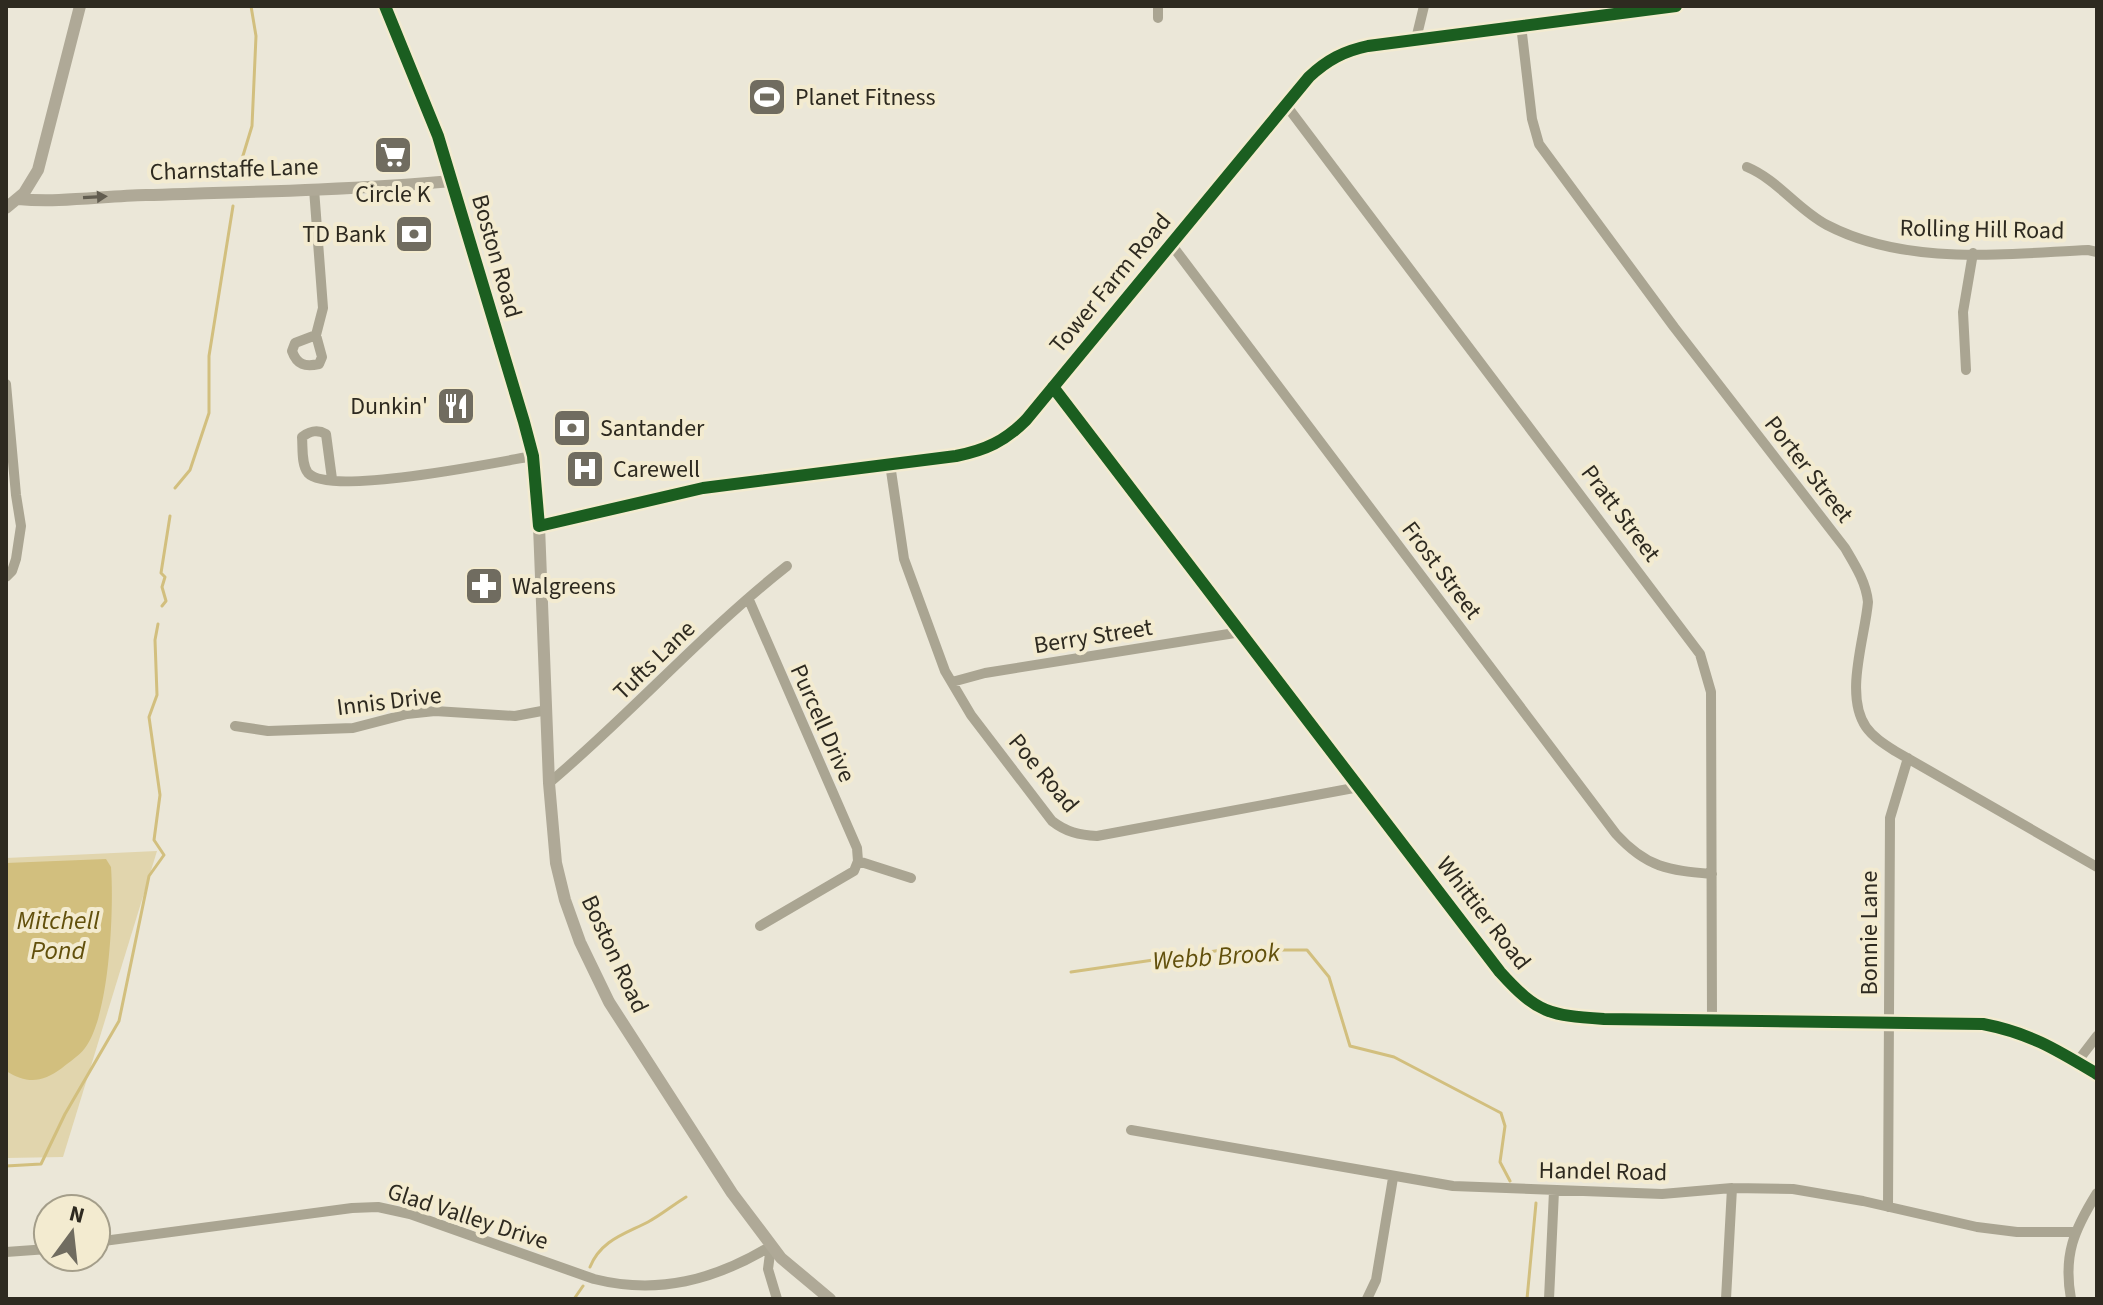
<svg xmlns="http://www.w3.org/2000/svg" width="2103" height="1305" font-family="'Source Sans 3',sans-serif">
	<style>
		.green { fill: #e1d5ad }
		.water { fill: #d2bf7e }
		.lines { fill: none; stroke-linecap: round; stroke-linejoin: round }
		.stream { stroke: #d2bf7e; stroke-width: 3 }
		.minor { stroke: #aaa592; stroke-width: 10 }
		.major { stroke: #afa997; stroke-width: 12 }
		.cycleway-casing { stroke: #f3ebd0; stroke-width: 17 }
		.cycleway { stroke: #1b5e20; stroke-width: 12 }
		.oneway { fill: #625d50 }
		.labels { text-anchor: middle; stroke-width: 8; stroke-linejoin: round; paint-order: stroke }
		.poi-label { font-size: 24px; fill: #2e2a20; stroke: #f3ebd0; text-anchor: start }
		.street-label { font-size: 24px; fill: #2e2a20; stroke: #f3ebd0 }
		.water-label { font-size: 26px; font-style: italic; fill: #62500c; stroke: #f3ebd0 }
	</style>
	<rect width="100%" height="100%" fill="#ebe7d8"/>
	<!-- green -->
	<path class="green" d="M157,851l-94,306 -57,1v-300z"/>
	<!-- water -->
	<path class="water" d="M106,859l5,8c3,41 -1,148 -26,181 -6,8 -16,14 -23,20 -20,15 -35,16 -56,3v-208z"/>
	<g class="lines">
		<!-- stream -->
		<path class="stream" d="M238,172l14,-46 4,-90 -5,-30
			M175,488l15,-18 19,-57v-57l24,-150
			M162,606l4,-5 -4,-14 3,-10 -4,-4 9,-57
			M1071,972l151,-22h85l22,27 21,69 44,11 107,56 4,13 -5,36 10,19
			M6,1166l35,-2 24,-50 54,-93 30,-145 15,-21 -10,-15 6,-45 -11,-78 8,-22 -2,-55 3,-16
			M590,1267c11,-27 35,-33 58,-45 13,-7 25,-17 38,-25
			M574,1299l9,-13
			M1527,1299l9,-96"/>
		<!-- minor -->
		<path class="minor" d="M1158,18v-12
			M1521,25l11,94 7,25 135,183 171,221c10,17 21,34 23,54 -3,36 -24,93 -2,125 7,10 18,17 29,24l202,116
			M1416,39l8,-33
			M1286,105l414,549 11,38 1,328
			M1747,167c31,13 50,42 80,58 79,41 174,29 261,25l9,2
			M314,189l9,119 -7,27
			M1171,244l445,590c31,34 52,36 96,40
			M316,335l6,22 -3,7c-14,3 -22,1 -27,-13l3,-8z
			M1966,370l-3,-58 10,-59
			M6,384l10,111 5,31 -5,33 -4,12 -6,6
			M1053,387l447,585c38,42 49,43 104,47l379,5c47,9 74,26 114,50
			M890,464l14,95 41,112 26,44 81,106c14,11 27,14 45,15l262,-49
			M332,479l-6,-45c-9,-5 -16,-3 -24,3 1,11 -1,27 6,36 22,24 190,-11 225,-17
			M539,526l164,-38 253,-32c30,-6 49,-15 70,-36l283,-343c18,-17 35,-26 59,-31l308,-40
			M749,600l108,248 1,13
			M952,682l33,-9 256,-41
			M235,726l33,5 85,-3 54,-14 28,-3 80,5 32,-6
			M549,783c82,-69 154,-151 238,-217
			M760,926l94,-55 4,-10 53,17
			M2077,1062l20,-26
			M1131,1130l322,56 209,8 70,-6 61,1 70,12 114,26 40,5h58
			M1888,1207l2,-389 18,-60
			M96,1242l256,-34 26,-1 32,7 184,65c64,16 121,1 177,-33
			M771,1246l-3,23 9,30
			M6,1252l42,-3
			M1367,1299l9,-19 17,-102
			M1549,1299l5,-108
			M1726,1299l6,-111
			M2071,1299c-8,-44 3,-69 26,-106"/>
		<!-- major -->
		<path class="major" d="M385,6l56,140 92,310 6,70 10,257 7,80 9,37 15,42 29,60 123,191 49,65 49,41
			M18,199c42,4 85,-3 128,-4 102,-3 205,-5 306,-14
			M6,208l18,-15 14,-23 42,-164"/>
		<!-- cycleway casing -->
		<g class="cycleway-casing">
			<path id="cycleway" d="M385,6l53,130 86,286 9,34 6,70 164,-38 253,-32c30,-6 49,-15 70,-36l283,-343c18,-17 35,-26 59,-31l308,-40
				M1053,387l447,585c38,42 49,43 104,47l379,5c47,9 74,26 114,50"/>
		</g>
		<!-- cycleway -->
		<use href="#cycleway" class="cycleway"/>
	</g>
	<!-- one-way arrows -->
	<defs><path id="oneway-solid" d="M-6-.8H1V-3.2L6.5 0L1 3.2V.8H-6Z" transform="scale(2)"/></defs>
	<use class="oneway" href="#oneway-solid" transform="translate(95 197) rotate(-3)"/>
	<!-- icons -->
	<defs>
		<g id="stadium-square" transform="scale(2)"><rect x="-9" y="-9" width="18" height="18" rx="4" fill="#706c60" stroke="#f3ebd0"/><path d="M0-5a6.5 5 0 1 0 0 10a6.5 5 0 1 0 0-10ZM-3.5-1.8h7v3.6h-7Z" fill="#fff"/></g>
		<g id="supermarket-square" transform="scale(2)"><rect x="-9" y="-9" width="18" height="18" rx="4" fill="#706c60" stroke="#f3ebd0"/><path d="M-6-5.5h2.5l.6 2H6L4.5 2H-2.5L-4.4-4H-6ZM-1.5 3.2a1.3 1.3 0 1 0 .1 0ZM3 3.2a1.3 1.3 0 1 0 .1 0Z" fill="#fff"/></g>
		<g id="bank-square" transform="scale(2)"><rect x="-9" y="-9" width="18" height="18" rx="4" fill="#706c60" stroke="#f3ebd0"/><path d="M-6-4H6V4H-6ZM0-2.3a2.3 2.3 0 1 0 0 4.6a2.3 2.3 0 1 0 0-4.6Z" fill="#fff"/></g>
		<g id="restaurant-square" transform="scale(2)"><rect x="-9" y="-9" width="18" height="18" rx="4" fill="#706c60" stroke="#f3ebd0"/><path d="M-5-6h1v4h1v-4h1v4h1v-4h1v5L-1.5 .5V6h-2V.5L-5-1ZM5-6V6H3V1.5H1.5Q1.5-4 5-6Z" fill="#fff"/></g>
		<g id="hospital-square" transform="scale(2)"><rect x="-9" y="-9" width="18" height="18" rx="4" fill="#706c60" stroke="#f3ebd0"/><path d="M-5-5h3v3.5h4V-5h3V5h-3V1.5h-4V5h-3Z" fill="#fff"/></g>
		<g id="pharmacy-square" transform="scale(2)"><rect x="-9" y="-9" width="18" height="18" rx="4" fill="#706c60" stroke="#f3ebd0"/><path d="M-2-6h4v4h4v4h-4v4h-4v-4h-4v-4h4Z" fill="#fff"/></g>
	</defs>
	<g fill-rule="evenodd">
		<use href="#stadium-square" x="767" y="97"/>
		<use href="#supermarket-square" x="393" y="155"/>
		<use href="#bank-square" x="414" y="234"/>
		<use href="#restaurant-square" x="456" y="406"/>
		<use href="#bank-square" x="572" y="428"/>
		<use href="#hospital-square" x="585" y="469"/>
		<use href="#pharmacy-square" x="484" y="586"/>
	</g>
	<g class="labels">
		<!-- poi labels -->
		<g class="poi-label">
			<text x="795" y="105">Planet Fitness</text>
			<text x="393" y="202" text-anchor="middle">Circle K</text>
			<text x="386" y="242" text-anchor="end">TD Bank</text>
			<text x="428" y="414" text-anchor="end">Dunkin'</text>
			<text x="600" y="436">Santander</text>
			<text x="613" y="477">Carewell</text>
			<text x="512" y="594">Walgreens</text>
		</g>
		<!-- street labels -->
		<g class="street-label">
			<text transform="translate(234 169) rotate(-2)" y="8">Charnstaffe Lane</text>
			<text transform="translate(1982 229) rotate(1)" y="8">Rolling Hill Road</text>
			<text transform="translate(497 256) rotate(74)" y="8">Boston Road</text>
			<text transform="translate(1110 283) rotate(-50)" y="8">Tower Farm Road</text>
			<text transform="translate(1809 469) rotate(52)" y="8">Porter Street</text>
			<text transform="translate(1621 513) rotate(53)" y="8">Pratt Street</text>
			<text transform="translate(1442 570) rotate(53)" y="8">Frost Street</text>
			<text transform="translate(1093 636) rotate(-9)" y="8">Berry Street</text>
			<text transform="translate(654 660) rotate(-44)" y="8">Tufts Lane</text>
			<text transform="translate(389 701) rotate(-7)" y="8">Innis Drive</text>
			<text transform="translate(823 723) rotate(66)" y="8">Purcell Drive</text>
			<text transform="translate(1044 773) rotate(50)" y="8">Poe Road</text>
			<text transform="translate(1484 913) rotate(52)" y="8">Whittier Road</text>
			<text transform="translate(1869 933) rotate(-90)" y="8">Bonnie Lane</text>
			<text transform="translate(615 954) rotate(65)" y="8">Boston Road</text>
			<text transform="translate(1603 1171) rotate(1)" y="8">Handel Road</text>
			<text transform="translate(468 1216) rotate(18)" y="8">Glad Valley Drive</text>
		</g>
		<!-- water labels -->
		<g class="water-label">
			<text x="58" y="929">Mitchell<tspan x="58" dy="30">Pond</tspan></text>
			<text transform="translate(1216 956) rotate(-4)" y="9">Webb Brook</text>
		</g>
	</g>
	<!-- border -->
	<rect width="2103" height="1305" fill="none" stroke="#2e2a20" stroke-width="16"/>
	<!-- north arrow -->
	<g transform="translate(72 1233) rotate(15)"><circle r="38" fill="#f3ebd0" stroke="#a49e8a" stroke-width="2"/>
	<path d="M0-6L14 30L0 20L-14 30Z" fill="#706c60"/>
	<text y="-12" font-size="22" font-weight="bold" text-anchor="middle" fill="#2e2a20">N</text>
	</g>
</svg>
